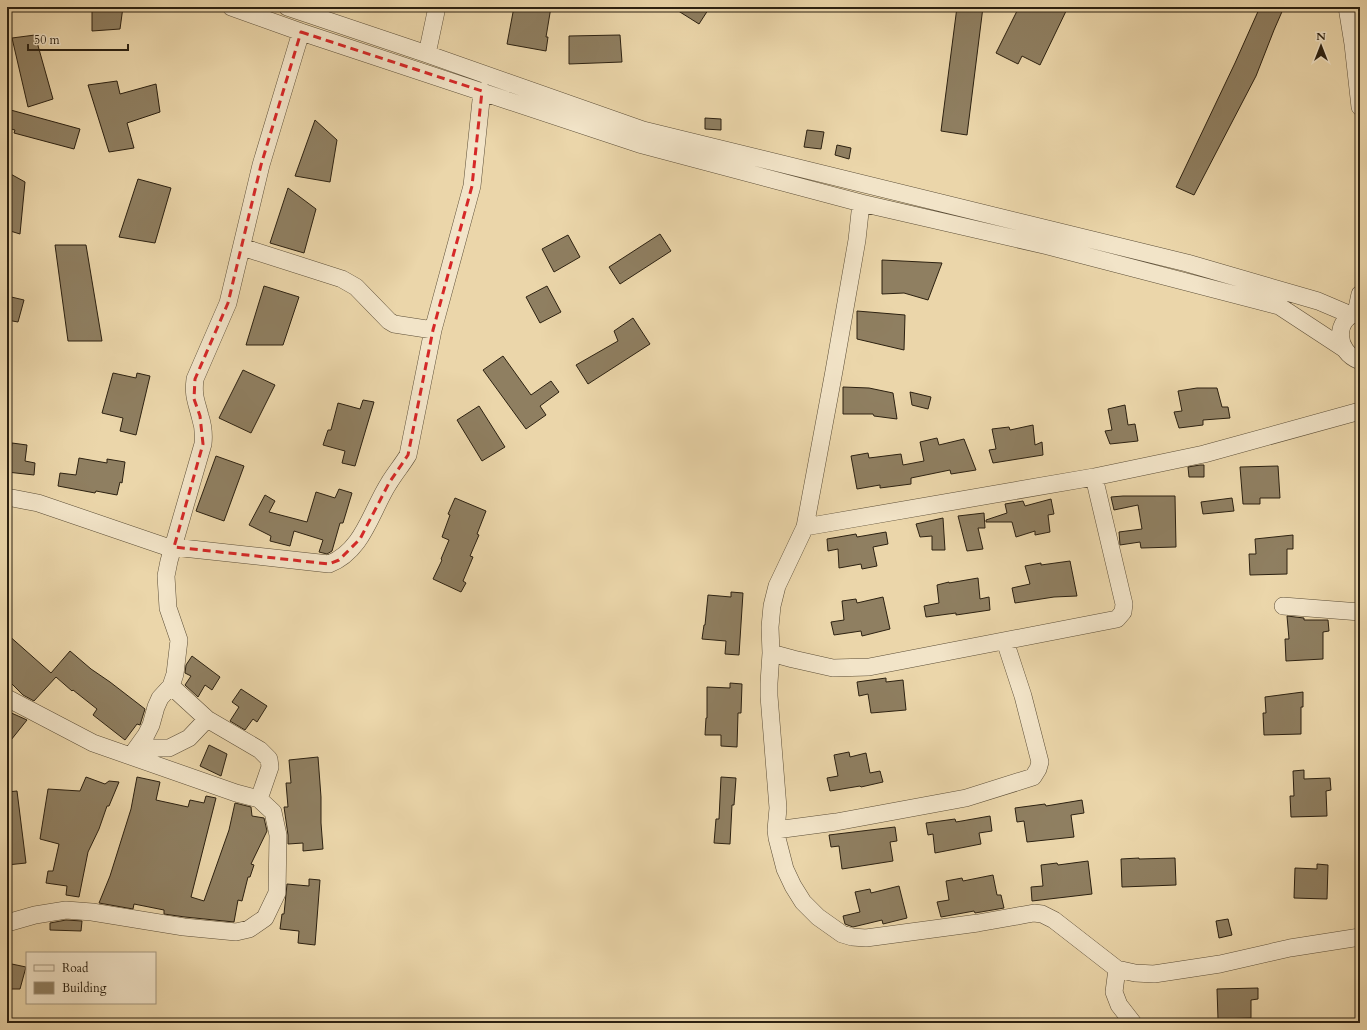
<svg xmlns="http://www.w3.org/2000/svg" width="1367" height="1030" font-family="Cardo,serif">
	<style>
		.building { fill: #8f7f61; stroke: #2c2111 }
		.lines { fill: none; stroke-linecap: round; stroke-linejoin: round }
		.minor-casing { stroke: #5c4e37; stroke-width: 18 }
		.minor { stroke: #f2e4c8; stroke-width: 17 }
		.marked { fill: none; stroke: #d62828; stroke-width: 3; stroke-dasharray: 8 5; stroke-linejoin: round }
	</style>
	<rect width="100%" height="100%" fill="#ebd6aa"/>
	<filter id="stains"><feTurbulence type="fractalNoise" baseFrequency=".005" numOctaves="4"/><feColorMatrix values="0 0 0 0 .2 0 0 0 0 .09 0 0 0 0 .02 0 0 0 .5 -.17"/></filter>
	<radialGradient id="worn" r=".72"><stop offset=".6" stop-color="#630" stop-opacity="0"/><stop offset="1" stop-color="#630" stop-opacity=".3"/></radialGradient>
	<!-- building -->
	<path class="building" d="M92,7h31l-3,22 -28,2z
		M514,7h37l-5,30h2l-2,14 -39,-7z
		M672,7h38l-11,17z
		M957,7h26l-16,128 -26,-4z
		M1019,7h49l-28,58 -18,-9 -4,8 -22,-11z
		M1260,7h24l-10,23 -18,46 -62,119 -18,-8 59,-124z
		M35,35l18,64 -25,8 -16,-69z
		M620,35l2,27 -53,2v-28z
		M117,81l3,13 36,-10 4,28 -33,11 7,25 -25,4 -21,-67z
		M7,109l73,20 -6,20 -60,-16 1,-3 -8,-2z
		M705,118l16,1v11l-16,-1z
		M315,120l22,20 -7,42 -35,-6z
		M807,130l17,2 -3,17 -17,-2z
		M837,145l14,3 -2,11 -14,-4z
		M7,172l18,10 -5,52 -13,-4z
		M138,179l33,9 -16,55 -36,-6z
		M288,188l28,21 -12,44 -34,-10z
		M660,234l11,17 -51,33 -11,-17z
		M568,235l12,22 -26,15 -12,-23z
		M55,245h31l16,96h-34z
		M882,260l60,3 -14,37 -24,-7 -22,1z
		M264,286l35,11 -16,48h-37z
		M547,286l14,26 -21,11 -14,-26z
		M7,296l17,4 -6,22 -11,-2z
		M857,311l48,4 -1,35 -47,-11z
		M633,318l17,26 -62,40 -12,-19 42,-24 -4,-10z
		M503,356l28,39 20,-14 8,11 -19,14 6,9 -20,14 -43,-59z
		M243,370l32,15 -24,48 -32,-15z
		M113,373l23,5 1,-5 13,3 -14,59 -16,-4 3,-13 -21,-5z
		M843,387l26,1 24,5 4,26 -23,-3 -1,-2h-30z
		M1197,388h20l5,19h6l2,11 -27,2v5l-24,3 -5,-16 8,-1 -4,-20z
		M910,392l21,5 -3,12 -16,-4z
		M363,400l11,2 -19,64 -13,-3 3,-12 -22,-6 5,-15h3l7,-27 22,6z
		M1125,405l3,20 7,-1 3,17 -28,3 -5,-13 7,-1 -4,-21z
		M479,406l26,41 -23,14 -25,-41z
		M1033,425l2,20 7,-3 1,13 -50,8 -4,-13 7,-1 -4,-20 17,-2 1,3z
		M937,438l2,7 25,-6 12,31 -25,4 -1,-4 -39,8v6l-31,4v-3l-23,4 -6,-33 17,-3 1,5 32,-4 2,11 21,-4 -4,-19z
		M12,443l15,2 -2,16 10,2 -1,12 -27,-3v-12h3z
		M216,456l28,10 -20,55 -28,-10z
		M79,458l28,5v-4l18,3 -3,21 -2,-1 -3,13 -21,-4 -1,2 -37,-7 2,-13 16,2z
		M1200,465h4v12h-15l-1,-10z
		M1278,466l2,32h-20v6h-17l-3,-37z
		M339,489l13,4 -9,30h-3l-8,28 -5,3 -8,-2 4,-12 -29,-9 -4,15 -20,-5 1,-5 -22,-11 16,-30 10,6 -6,11 38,10 9,-30 19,6z
		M1123,496h52l1,51 -35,1 -1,-6 -20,3 -1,-13 23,-3 -4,-24 -24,5 -3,-13z
		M455,498l31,13 -9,23 2,1 -9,21 3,1 -10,24 3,2 -5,9 -28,-13 9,-19 -1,-1 8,-19 -7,-3 8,-22 -2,-1z
		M1232,498l2,13 -31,3 -2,-12z
		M1051,499l3,15 -6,1 2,17 -15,3v-4l-19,6 -4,-15h-26v-2l21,-7 -2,-9 18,-3 2,5z
		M984,513l1,15h-7l5,21 -16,2 -9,-35z
		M943,518l2,32h-13v-14l-12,1 -4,-13z
		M886,532l2,12 -15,3 4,19 -15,3 -1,-5 -22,4 -1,-19 -10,2 -1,-12 29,-5 1,3z
		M1293,535v14h-6v25l-37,1 -1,-21h7l-1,-15z
		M1070,561l7,35 -23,1 -39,6 -3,-15 18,-4 -5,-18 16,-3v2z
		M978,578l2,21 9,-2 1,13 -34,5v-2l-30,4 -2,-11 15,-3 -2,-18 12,-3v1z
		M731,592l12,1 -4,62 -14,-1 1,-13 -24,-2 2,-14h1l3,-30 23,2z
		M883,597l7,32 -28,7 -1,-5 -27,4 -3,-13 13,-2 -2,-19 14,-2 1,4z
		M1287,616l17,2v2h24l1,11 -6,1v27l-37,2 -1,-22h4z
		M7,634l44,39 19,-22 21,18 19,13 35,27 -5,16 -3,-1 -12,16 -32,-25 4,-6 -24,-19 -1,1 -16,-14 -22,24 -11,-6 -16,-16z
		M192,656l28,21 -8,13 -7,-5 -7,12 -13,-12 6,-9 -6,-3 1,-8z
		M886,678v4l17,-2 3,30 -35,3 -3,-19 -9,2 -2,-14z
		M730,683l12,1 -1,29h-3l-1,34 -16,-1v-11h-16l1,-17h1v-31l23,1z
		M241,689l26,17 -10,16 -4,-3 -8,11 -15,-9 9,-14 -7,-5z
		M1303,692v15h-2v27l-37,1 -1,-22h3l-1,-16z
		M7,711l20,9 -20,25z
		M209,745l18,9 -6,22 -21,-10z
		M849,752l1,5 16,-4 4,20 10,-2 3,11 -22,5 -1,-1 -30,5 -3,-13 11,-2 -4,-21z
		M318,757l3,40v26l2,26 -20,2v-8l-15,1v-9l-4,-28h4l-2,-24h5l-2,-23z
		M1304,770v9l26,-1 1,12 -5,1 1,25 -36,1 -1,-21h4l-1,-25z
		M86,777l19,7 4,-3 10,1 -10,24h-2l-8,23 -11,23 -9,45 -13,-2 1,-9 -21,-3 2,-12h5l6,-27 -19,-5 8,-50 32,2z
		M137,777l23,5 -4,18 32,7 2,-7 14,3 2,-7 10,2 -25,99 13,4 25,-71 6,-27 16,4 1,9 12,2 3,13 -16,33 3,1 -4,12h-2l-6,24 -4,-1 -4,22 -49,-5 -21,-3v-4l-30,-6 -1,5 -34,-6 11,-27 21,-67z
		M721,777l15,1 -2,27h-2l-2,39 -16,-1 2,-24h3z
		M17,791l9,72 -19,2v-73z
		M1082,800l2,13 -13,2 3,22 -47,5 -3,-21 -7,1 -2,-14 30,-4 1,2z
		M990,816l2,15 -13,2 2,11 -46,9 -2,-19 -5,1 -2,-12 29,-4 1,3z
		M895,827l2,14 -7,1 3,19 -51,8 -3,-23 -8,1 -2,-12z
		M1139,858v1l36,-1 1,27 -54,2 -1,-28z
		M1088,861l4,33 -60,7 -1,-14 12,-1 -2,-21 16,-2 1,2z
		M1317,864l11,1 -1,34 -33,-1 1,-30 22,1z
		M993,875l4,20h4l3,13 -29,5 -1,-2 -33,6 -4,-15 12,-2 -3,-19 16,-3 1,3z
		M309,879l11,1 -5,65 -17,-2 1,-12 -19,-2 2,-15h2l3,-30 22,2z
		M899,886l8,32 -24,6 -1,-4 -29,7 -8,-3 -2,-8 17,-4 -5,-20 15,-3 1,4z
		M1228,919l4,16 -13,3 -3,-17z
		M66,920l16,1 -1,10 -31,-1v-7z
		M7,963l19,4 -6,22h-13z
		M1258,988v11l-7,1v18l-33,1 -1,-30z"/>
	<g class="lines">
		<!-- minor casing -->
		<g class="minor-casing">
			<path id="minor" d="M231,7l70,25 338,112 222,59 187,43 231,60 64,42
				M287,7l140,47 216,76 544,133 131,38 33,14
				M1347,7l6,37 7,63
				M427,54l10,-47
				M242,247l100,32 14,8 33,34 5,3 39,6
				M1360,312c-27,6 -25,40 0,49
				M1356,313l4,-19
				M1360,411l-156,43 -110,23 -289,50 -28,59 -5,20 -2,21 1,26 -2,30v13l9,112 -2,22 1,8 8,31 8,17 10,16 15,15 24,17 10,3 14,1 112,-15 45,-8 11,-2 8,1 12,6 63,49 18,4 19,1 66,-10 70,-16 70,-11
				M7,497l31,6 126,43 165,18c34,-13 42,-53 60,-81 6,-10 13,-18 19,-28l25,-125 39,-144 10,-95
				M805,527l29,-156 23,-131 4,-37
				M1283,606l77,6
				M771,653l22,6 40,9 36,-1 248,-48 6,-7 1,-8 -30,-127
				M171,686l36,33 53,31 9,9 1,8 -11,32
				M7,698l86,45 143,50 23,6 14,13 5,23 -1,58 -12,25 -16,11 -13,3 -52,-5 -92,-15 -26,-2 -31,5 -28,8
				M137,748h32l20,-10 18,-19
				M131,756l15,-21 5,-10 5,-18 4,-9 11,-12 4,-12 4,-34 -11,-32 -2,-32 3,-15 34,-117c1,-9 0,-19 -3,-28 -4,-16 -7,-20 -5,-37l33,-76 33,-138 40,-133
				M776,830l60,-8 130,-24 67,-21 5,-8 2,-7 -17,-66 -18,-55
				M1117,969l-3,23 5,13 14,18"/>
		</g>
		<!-- minor -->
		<use href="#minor" class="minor"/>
	</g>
	<!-- marked area -->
	<path class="marked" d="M301,32l181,59 -10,95 -39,144 -25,125 -19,28 -29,56 -21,21 -10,4 -155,-17 29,-103 -3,-28 -6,-17 1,-20 33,-76 33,-138z"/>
	<!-- margin -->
	<rect width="1367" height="1030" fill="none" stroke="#ebd6aa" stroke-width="24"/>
	<rect x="8" y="8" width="1351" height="1014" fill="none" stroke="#2c2111" stroke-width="2"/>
	<rect x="12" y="12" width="1343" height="1006" fill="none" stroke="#2c2111"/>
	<!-- legend -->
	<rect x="26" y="952" width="130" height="52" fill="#f2e4c8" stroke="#a3967f"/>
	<rect x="34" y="965" width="20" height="6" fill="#f2e4c8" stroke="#a3967f"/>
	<text x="62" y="972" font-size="12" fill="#2c2111">Road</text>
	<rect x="34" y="982" width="20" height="12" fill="#8f7f61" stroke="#a3967f"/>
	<text x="62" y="992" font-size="12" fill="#2c2111">Building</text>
	<!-- north arrow -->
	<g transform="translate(1321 46)" stroke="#f2e4c8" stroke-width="3" paint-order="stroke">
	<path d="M0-3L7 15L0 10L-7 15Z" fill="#2c2111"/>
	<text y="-6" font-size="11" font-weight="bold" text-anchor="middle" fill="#2c2111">N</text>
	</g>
	<!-- scale -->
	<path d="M28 44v6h100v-6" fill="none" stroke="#2c2111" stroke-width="2"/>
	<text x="34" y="44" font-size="12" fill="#2c2111" stroke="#f2e4c8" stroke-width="3" paint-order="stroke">50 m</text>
	<rect width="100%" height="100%" filter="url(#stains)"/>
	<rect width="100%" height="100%" fill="url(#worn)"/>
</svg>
